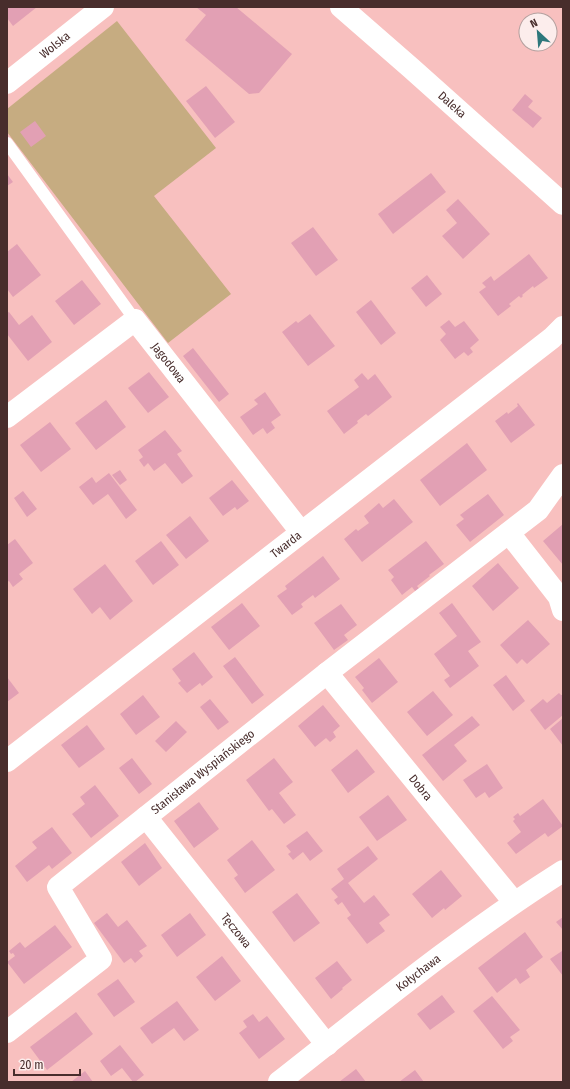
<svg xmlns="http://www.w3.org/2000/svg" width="570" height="1089" font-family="'Fira Sans Condensed',sans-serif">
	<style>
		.green { fill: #c6ac81 }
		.building { fill: #e2a0b4 }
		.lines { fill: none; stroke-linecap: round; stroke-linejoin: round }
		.service { stroke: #fff; stroke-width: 12 }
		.minor { stroke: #fff; stroke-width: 22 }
		.labels { text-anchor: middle; stroke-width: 4; stroke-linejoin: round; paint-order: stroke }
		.street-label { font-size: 12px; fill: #482d2c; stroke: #fcedec }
	</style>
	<rect width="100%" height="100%" fill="#f8c0bf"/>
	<!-- green -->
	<path class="green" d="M117,21l99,127 -62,48 77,98 -63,49 -161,-211v-23z"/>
	<!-- building -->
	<path class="building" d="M7,7h30l-24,19 -6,-8z
		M196,7h40l56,47 -33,39 -10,1 -64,-54 21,-25z
		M206,86l29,36 -20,16 -29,-37z
		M525,94l8,7 -5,6 14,11 -9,10 -21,-18z
		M35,121l11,15 -15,11 -11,-15z
		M431,173l15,19 -53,42 -15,-20z
		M7,174l6,8 -6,4z
		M458,199l32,35 -27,25 -21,-23 15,-13 -11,-13z
		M313,227l25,33 -22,16 -25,-33z
		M17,244l24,31 -28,22 -6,-8v-37z
		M529,254l19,24 -14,10 -1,-2 -11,9 1,1 -2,2 -2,-2 -10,8 2,2 -13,10 -19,-24 7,-5 -4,-4 9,-7 3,5z
		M427,275l15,19 -16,13 -15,-19z
		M82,280l19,24 -27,21 -19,-24z
		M371,300l25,33 -15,12 -25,-33z
		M9,312l10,13 13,-10 20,27 -24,19 -21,-27v-21z
		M310,314l25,32 -27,20 -26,-34 14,-11 2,2z
		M449,320l6,7 9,-6 15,19 -9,8 3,4 -5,4 -4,-4 -9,7 -15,-19 6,-6 -6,-7z
		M193,348l36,46 -10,8 -36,-46z
		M149,372l20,25 -21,16 -20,-25z
		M362,373l6,7 7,-6 17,23 -24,19 -2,-2 -9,7 1,2 -14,11 -17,-23 32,-24 -5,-7z
		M265,392l16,23 -10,7 4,6 -8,6 -4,-6 -10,7 -13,-18 18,-13 -4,-4z
		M106,400l20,27 -30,23 -21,-27z
		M518,403l17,22 -24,18 -16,-22 12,-9 1,2 10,-8 -1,-2z
		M50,422l21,27 -30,23 -21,-27z
		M165,430l17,21 -5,3 16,22 -11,8 -17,-21 -11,8 -6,-8 -4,4 -5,-7 4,-3 -5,-7z
		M467,443l20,27 -47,36 -20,-26z
		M120,470l7,10 -7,5 -8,-10z
		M109,473l28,37 -11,9 -18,-25 -15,11 -14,-18 13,-10 4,6z
		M232,480l17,21 -12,9 -2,-3 -12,9 -14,-18z
		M23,491l14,18 -10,8 -13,-19z
		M488,494l16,21 -34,27 -14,-17 8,-6 -4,-4z
		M394,499l19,23 -51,40 -18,-23 12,-10 2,2 11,-8 -5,-7 15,-13 4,5z
		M190,516l19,25 -23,18 -20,-24z
		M563,524v41l-20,-24z
		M15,539l18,24 -14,11 4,5 -10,8 -4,-6 -2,1v-37z
		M161,541l18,24 -26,20 -18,-24z
		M426,541l18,23 -15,11 1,1 -13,10 5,6 -4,3 -6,-8 -10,8 -11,-15 3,-3 -6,-7z
		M323,556l17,23 -25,19 -2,-3 -12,9 2,3 -11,8 -15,-19 10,-7 -2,-3z
		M498,563l21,25 -26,23 -21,-25z
		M105,564l28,37 -23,19 -10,-13 -8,7 -19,-25z
		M242,603l18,23 -31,24 -18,-23z
		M452,603l29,39 -13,9 11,15 -29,22 -6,-8 6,-4 -16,-22 23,-18 -18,-23z
		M341,604l16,21 -13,10 4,5 -14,10 -20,-27z
		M528,620l22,24 -23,20 -5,-5 -5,5 -17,-19z
		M194,652l19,25 -11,9 -2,-3 -13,10 -9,-10 3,-2 -9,-12z
		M235,657l29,38 -12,9 -29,-38z
		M379,658l19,24 -26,21 -10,-13 2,-2 -9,-11z
		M506,675l19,26 -12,10 -20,-26z
		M7,677l12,16 -12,9z
		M433,691l20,24 -26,21 -20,-24z
		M559,693l2,2h2v20l-18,15 -15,-20 13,-11 4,4z
		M143,695l17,22 -24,18 -16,-21z
		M210,699l19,23 -11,8 -18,-23z
		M323,705l17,21 -7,6 3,5 -6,5 -4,-4 -11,9 -17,-21z
		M472,716l8,9 -26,20 13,16 -24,20 -21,-26z
		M563,718v28l-13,-17z
		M176,721l11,11 -21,20 -11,-11z
		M87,725l18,24 -26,19 -18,-23z
		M357,749l18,23 -27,21 -17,-23z
		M132,758l20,26 -13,10 -20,-26z
		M274,758l19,24 -14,11 17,22 -12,9 -12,-15 -3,2 -23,-31z
		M487,764l16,24 -14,10 -4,-6 -9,6 -13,-18z
		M95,785l24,31 -28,22 -19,-24 13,-10 -5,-7z
		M388,795l19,25 -30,21 -18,-24z
		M543,799l20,27 -15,11 -3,-4 -29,21 -9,-11 14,-11 -8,-11 2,-2 -2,-2 5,-4 2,3z
		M199,802l20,27 -25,19 -20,-27z
		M52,827l20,26 -20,16 -3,-4 -22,17 -12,-16 22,-18 -5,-6z
		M307,831l16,20 -13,10 -7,-9 -10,8 -5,-6 3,-2 -5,-6z
		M252,840l23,30 -30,23 -11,-15 4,-3 -11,-15z
		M145,843l17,25 -23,18 -18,-24z
		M368,846l10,13 -30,24 16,20 10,-8 16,20 -11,8 6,8 -18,13 -20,-26 4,-3 -9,-13 -4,3 -4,-5 4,-3 -7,-8 13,-10 -7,-10z
		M441,870l21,26 -17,14 -1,-2 -12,10 -20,-24z
		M297,893l23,30 -26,19 -22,-30z
		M107,913l11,14 9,-7 20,26 -8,5 4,5 -8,7 -4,-5 -7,5 -30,-40z
		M190,913l16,22 -29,22 -16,-22z
		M563,917v13l-7,-8z
		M55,925l17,22 -48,37 -17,-22 8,-6 -2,-3 -2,1 -2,-3 11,-9 5,6z
		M525,932l18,25 -17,13 4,7 -10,7 -4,-6 -19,15 -19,-25z
		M562,951l1,1v24l-13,-17z
		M222,956l19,25 -26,20 -19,-24z
		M337,961l15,19 -10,8 1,1 -12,10 -16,-21z
		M118,979l17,23 -21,15 -17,-23z
		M442,995l13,17 -25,18 -13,-16z
		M492,996l28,34 -10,7 3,4 -10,8 -30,-38z
		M177,1001l22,29 -15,11 -10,-13 -22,16 -12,-16z
		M76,1012l17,22 -46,36 -17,-23z
		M253,1014l6,8 8,-6 18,23 -26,20 -20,-26 8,-6 -4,-6z
		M120,1045l24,30 -9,7h-2l-11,-14 -11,8 -11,-15z
		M356,1069l10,13h-27z
		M415,1070l9,12h-25z
		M85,1071l8,11h-22z"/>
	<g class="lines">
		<!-- service -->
		<path class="service" d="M7,143l128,177"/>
		<!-- minor -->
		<g class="minor">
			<path id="s1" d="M341,7l70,61 152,136"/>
			<path id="s2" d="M7,83l96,-76"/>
			<path id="s3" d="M7,417l128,-97 166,212"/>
			<path d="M509,533l50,64 4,13"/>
			<path id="s4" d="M327,673l187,229"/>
			<path id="s5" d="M7,761l545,-423 11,-11"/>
			<path id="s6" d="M146,817l181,228"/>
			<path id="s7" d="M7,1032l94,-73 -43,-72 269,-214 211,-163 25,-35"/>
			<path id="s8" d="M279,1082c93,-73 184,-148 284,-211"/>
		</g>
	</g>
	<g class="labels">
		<!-- street labels -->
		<g class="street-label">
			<text dy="4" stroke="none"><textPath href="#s2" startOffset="61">Wolska</textPath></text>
			<text dy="4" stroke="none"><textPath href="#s1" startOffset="148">Daleka</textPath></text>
			<text dy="4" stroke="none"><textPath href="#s3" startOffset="215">Jagodowa</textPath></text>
			<text dy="4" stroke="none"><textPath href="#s5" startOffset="353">Twarda</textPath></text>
			<text dy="4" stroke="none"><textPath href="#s7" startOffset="388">Stanisława Wyspiańskiego</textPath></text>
			<text dy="4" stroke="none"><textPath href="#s4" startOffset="148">Dobra</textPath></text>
			<text dy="4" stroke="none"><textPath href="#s6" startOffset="145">Tęczowa</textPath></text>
			<text dy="4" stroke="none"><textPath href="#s8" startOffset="177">Kołychawa</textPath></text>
		</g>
	</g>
	<!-- border -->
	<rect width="570" height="1089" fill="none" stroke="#482d2c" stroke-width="16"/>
	<!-- north arrow -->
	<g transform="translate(538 32) rotate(334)"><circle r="19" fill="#fcedec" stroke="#b4a09f"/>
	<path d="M0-3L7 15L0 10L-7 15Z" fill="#2d777b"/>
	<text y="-6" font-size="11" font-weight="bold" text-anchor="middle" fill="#482d2c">N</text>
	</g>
	<!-- scale -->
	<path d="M14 1069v6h66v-6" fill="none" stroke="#482d2c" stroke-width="2"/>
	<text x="20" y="1069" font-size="12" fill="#482d2c" stroke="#fcedec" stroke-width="3" paint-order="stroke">20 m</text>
</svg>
